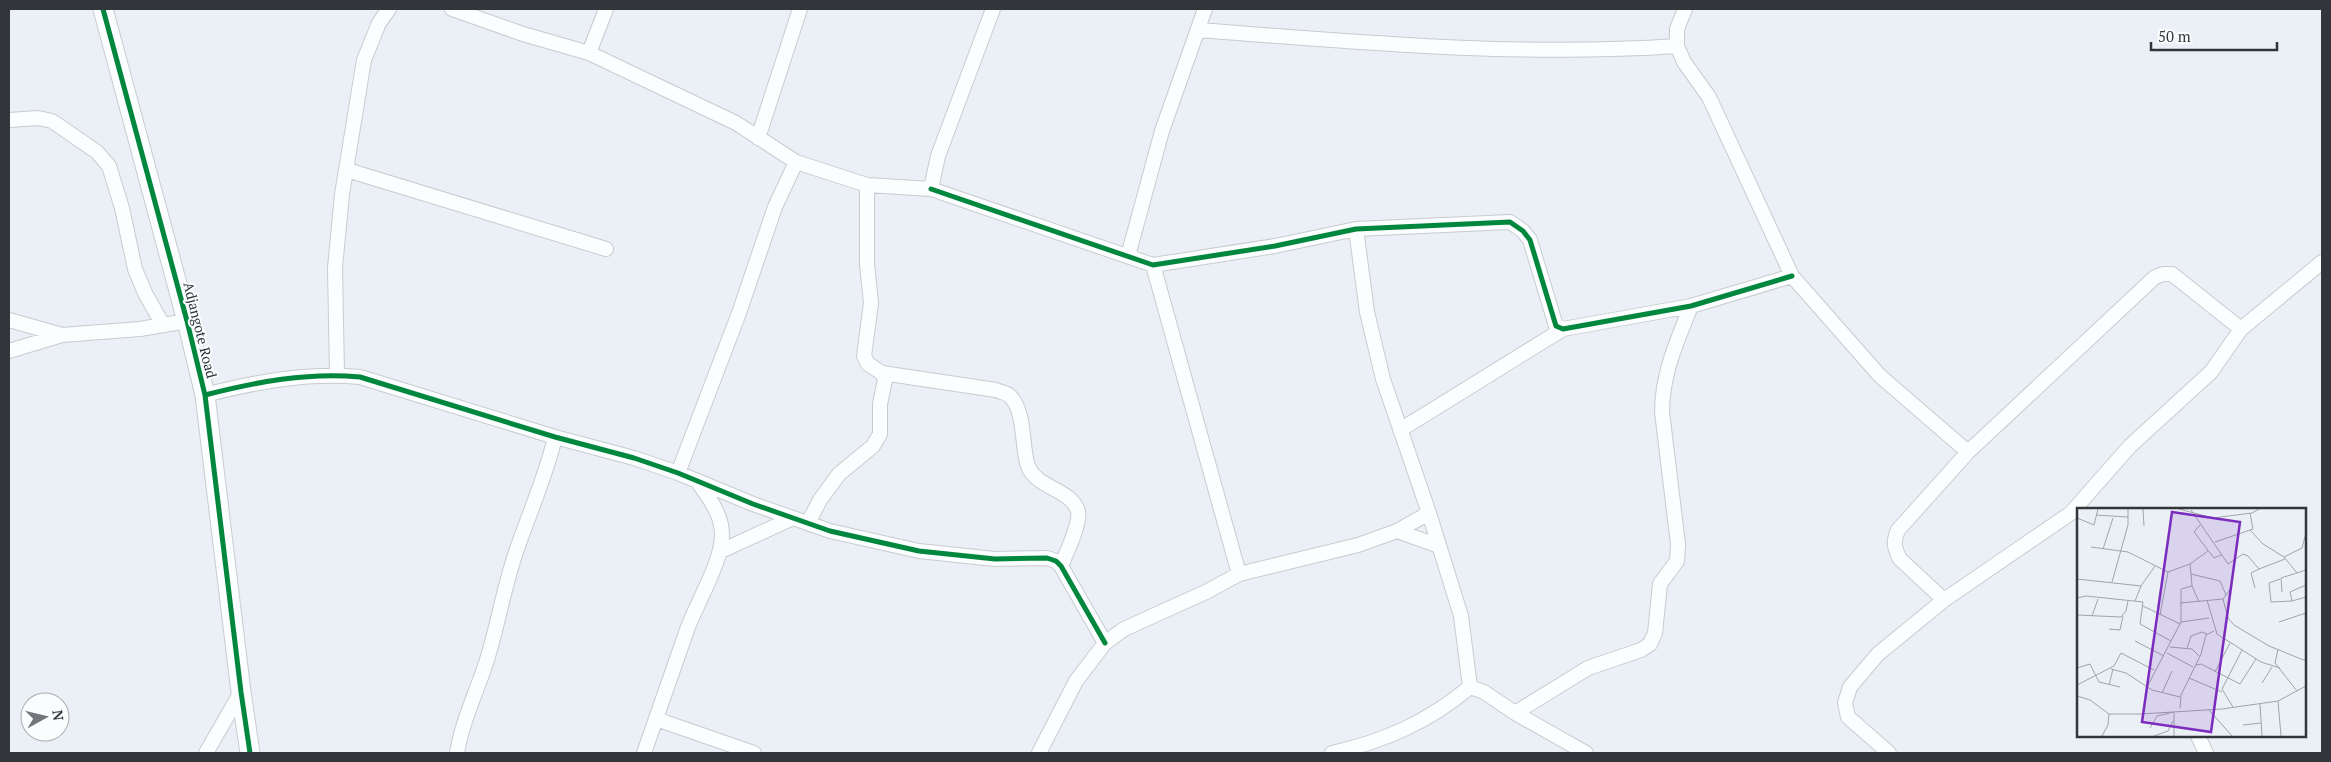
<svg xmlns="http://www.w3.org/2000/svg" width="2331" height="762" font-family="'PT Serif',serif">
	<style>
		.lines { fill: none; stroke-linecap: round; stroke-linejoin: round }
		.street-casing { stroke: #c8cbd0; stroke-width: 16 }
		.secondary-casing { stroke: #c8cbd0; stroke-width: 21 }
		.street { stroke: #fcfdfe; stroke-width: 14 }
		.secondary { stroke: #fcfdfe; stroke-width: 19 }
		.cycleway-casing { stroke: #fafcfe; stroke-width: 8 }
		.cycleway { stroke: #00873e; stroke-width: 5 }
		.labels { text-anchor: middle; stroke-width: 4; stroke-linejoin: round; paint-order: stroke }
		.street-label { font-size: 14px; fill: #323539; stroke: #fafcfe }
		.inset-road { fill: none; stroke: #a1a5aa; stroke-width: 1 }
		.view { fill: #7b2cbf; fill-opacity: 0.15; stroke: #7b2cbf; stroke-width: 2.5 }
		.inset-edge { fill: none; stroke: #323539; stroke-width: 2.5 }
	</style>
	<rect width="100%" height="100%" fill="#ebf0f6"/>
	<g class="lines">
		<!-- street casing -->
		<g class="street-casing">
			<path id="street" d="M452,9l71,25 66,19 147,70 60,39 71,23 64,4 7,-33 55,-147
				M1685,9l-8,20v17l7,16 25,35 83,179 88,100 88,76
				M1198,30c159,12 319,27 479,16
				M589,53l17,-44
				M9,120l29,-2 14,3 45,31 12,14 13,42 13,61 10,24 18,32
				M758,138l42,-129
				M347,170l259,79
				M931,189l222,76 122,-19 81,-17 154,-7 13,9 7,9 26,86 7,3 128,-23 101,-30
				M1356,229l11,83 16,67 46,134 32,103 9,71 14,5 31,21 71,40
				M1128,256l34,-125 43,-122
				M1153,265l86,309
				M9,320l53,15
				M9,351l53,-16 78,-6 47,-8
				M882,373l114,17c4,2 11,3 14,6 16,17 11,49 18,70 8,22 43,23 50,45 3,13 -12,42 -17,55
				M337,374l-2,-106 7,-74 22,-134 15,-37 10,-14
				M205,395c51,-13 102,-23 155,-18l195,60 79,21 44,15 75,31 77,27 89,20 76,8 52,-1 9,3 5,5 44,77
				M1400,430l163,-101
				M678,473l61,-160 36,-106 21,-45
				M808,523l12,-23 19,-26 34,-28 7,-12v-30l5,-24 -3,-7 -14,-9 -4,-8 7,-53 -4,-39v-79
				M1397,531l42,15
				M721,551l72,-33
				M1944,600l-44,-41c-6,-11 -7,-17 -2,-29l70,-78 187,-175 8,-3h9l69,55
				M1515,713l73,-45 53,-18 9,-6 5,-11 5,-49 17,-23 1,-17 -16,-132c0,-38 15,-71 29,-106
				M656,719l98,34
				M2198,736l8,17
				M206,753l35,-61
				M457,753c5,-31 19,-60 29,-90 12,-38 18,-77 31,-114 13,-38 29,-73 38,-112
				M644,753c15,-42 29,-84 44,-126 10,-26 34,-66 34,-92 0,-22 -14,-38 -25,-54
				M1039,753l37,-72 29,-38 19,-14 82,-37 33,-18 119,-29 39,-14 32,-18
				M1332,753c53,-12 96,-31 138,-66
				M1889,753l-41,-36 -3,-14 5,-16 28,-33 66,-54 127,-87 59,-67 81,-74 30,-43 81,-67"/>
		</g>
		<!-- secondary casing -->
		<g class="secondary-casing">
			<path id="secondary" d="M103,9l84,312 18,74 36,297 9,61"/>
		</g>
		<!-- street -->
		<use href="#street" class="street"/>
		<!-- secondary -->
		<use href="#secondary" class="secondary"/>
		<!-- cycleway casing -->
		<g class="cycleway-casing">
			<path id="cycleway" d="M103,9l84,312 18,74 36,297 9,61
				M931,189l222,76 122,-19 81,-17 154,-7 13,9 7,9 26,86 7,3 128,-23 101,-30
				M205,395c51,-13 102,-23 155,-18l195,60 79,21 44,15 75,31 77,27 89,20 76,8 52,-1 9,3 5,5 44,77"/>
		</g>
		<!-- cycleway -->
		<use href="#cycleway" class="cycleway"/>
	</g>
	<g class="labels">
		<!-- street labels -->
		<g class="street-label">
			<text transform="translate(200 330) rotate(76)" y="5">Adjangote Road</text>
		</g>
	</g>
	<!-- overview -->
	<g transform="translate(2077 508)">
		<rect width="229" height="229" fill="#ebf0f6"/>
		<path class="inset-road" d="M66,1l1,17M102,1l34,9 39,-5 7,-4M114,2l37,54 15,-10 5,2 11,13 -8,4 4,15M19,7l32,2M0,10l17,7 4,-16M123,17l-6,7 20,26 7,-3M173,22l13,14 21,13 13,16M138,34l38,-13 -3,-16M14,39l37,5 40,20 22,-8 18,-13M26,41l10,-31M207,49l18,-9 4,-15M182,61l26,-10M114,66l29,7 6,14M0,71l64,7M203,71l-11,4 2,19 21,-1M35,74l16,-57v-16M229,77l-16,7 2,9 14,-4M115,78l7,16M205,84l-1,-14 25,-8M0,90l9,-2 57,6 -3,22 31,17 -24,46M146,91l5,19 6,7 35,21 37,15M130,92l10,34 44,28 19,6M58,93l6,-15 14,-20M103,95l43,-4 9,-12M66,98l37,18M0,107l44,2 5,-6 2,-10M83,107l8,-43M15,108l6,-17M104,114l28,-4M202,114l27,-9M32,121l11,1 3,-14M58,133l29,15M94,133l10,-19v-33l11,-3 -2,-22M93,139l22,2 7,7M110,140l4,-12 11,-4 5,2M201,141l-3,14 22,28M90,145l26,14M119,157l5,-1 39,20 16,-25M0,160l13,-4 9,18 21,5M34,161l15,4 26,17 28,7M138,164l15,-29M112,170l33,14M185,175l10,-16M0,177l37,-19 7,-13 33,17M32,177l4,-16M85,185l10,-22M0,188l13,4 19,14h31l82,-5 56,-8 28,-15M201,193l3,35M183,196l2,32M156,199l-11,-18 20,-39M103,200l1,-13 20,-41 5,-19 8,-4M132,202l23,26M97,205v23M166,217l18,-2M73,220l7,-12 17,-4M25,228l6,-11 1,-11M77,228l14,-5 5,-10"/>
		<path class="view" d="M95,4l68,10 -29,210 -69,-10z"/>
		<rect width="229" height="229" class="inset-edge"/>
	</g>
	<!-- border -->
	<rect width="2331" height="762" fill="none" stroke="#323539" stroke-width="20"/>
	<!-- north arrow -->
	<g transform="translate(45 717) rotate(82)"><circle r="24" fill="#fafcfe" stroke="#aaacaf"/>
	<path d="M0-4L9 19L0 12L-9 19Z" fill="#73767b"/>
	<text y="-8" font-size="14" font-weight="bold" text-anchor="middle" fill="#323539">N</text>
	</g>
	<!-- scale -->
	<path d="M2151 42v8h126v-8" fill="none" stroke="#323539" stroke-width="2.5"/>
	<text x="2158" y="42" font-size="15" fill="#323539" stroke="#fafcfe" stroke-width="4" paint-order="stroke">50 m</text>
</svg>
